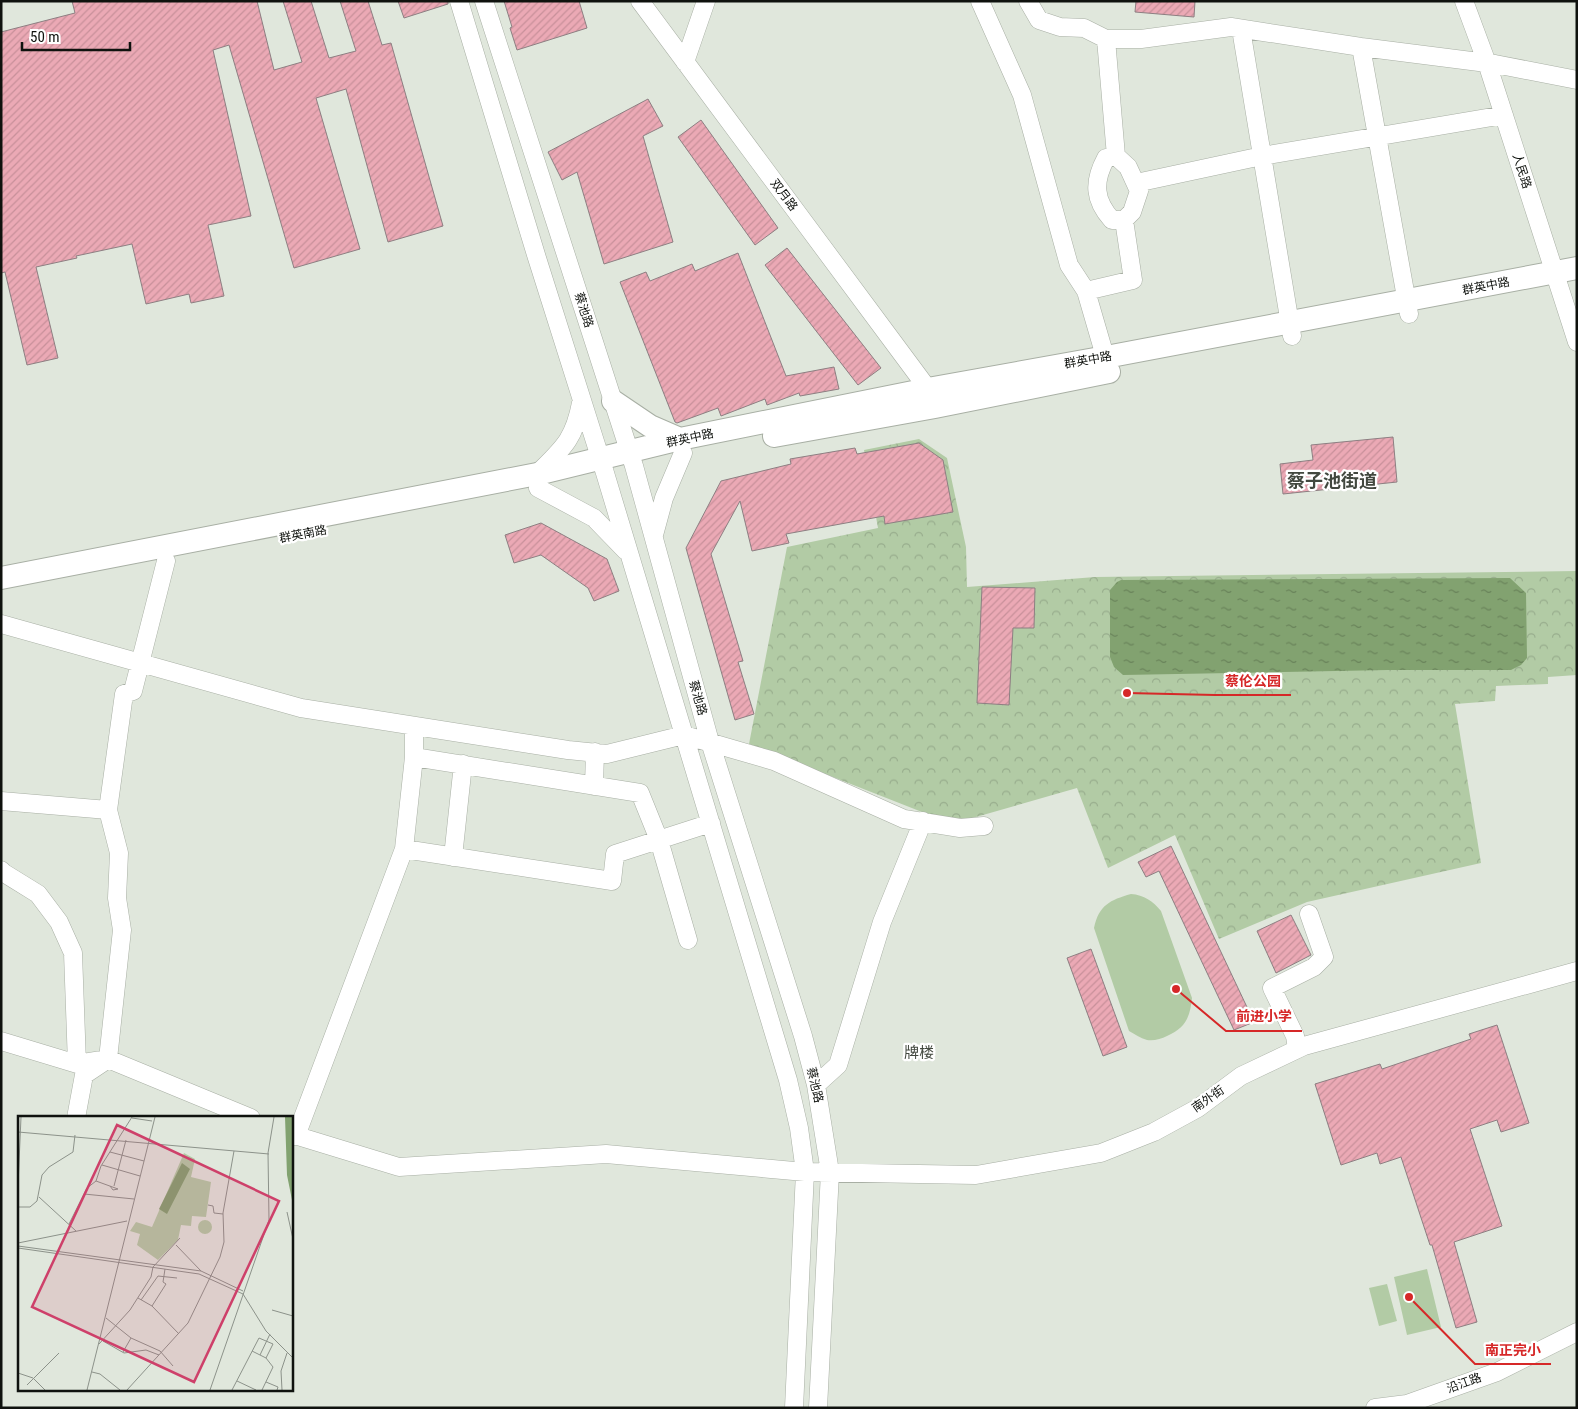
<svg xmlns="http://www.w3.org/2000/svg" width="1578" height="1409" font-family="'Roboto Condensed','Noto Sans SC',sans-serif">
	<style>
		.park { fill: url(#park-crowns) }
		.garden { fill: #b2cba5 }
		.water { fill: url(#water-ripples) }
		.building { fill: url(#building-hatch); stroke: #8d7f82 }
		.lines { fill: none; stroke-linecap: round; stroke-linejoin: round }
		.minor-casing { stroke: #a8afa4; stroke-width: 19 }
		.major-casing { stroke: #a8afa4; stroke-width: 24 }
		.minor { stroke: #fff; stroke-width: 18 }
		.major { stroke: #fff; stroke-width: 22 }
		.labels { text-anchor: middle; stroke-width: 4.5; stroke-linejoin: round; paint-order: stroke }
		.street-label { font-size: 12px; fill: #0f120e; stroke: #fff }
		.quarter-label { font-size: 15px; fill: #42483f; stroke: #fff }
		.district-label { font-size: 18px; font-weight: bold; fill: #42483f; stroke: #fff }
		.inset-road { fill: none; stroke: #8c928a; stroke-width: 1 }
		.view { fill: #ce406a; fill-opacity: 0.15; stroke: #ce406a; stroke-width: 2.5 }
		.inset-edge { fill: none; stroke: #0f120e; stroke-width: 2.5 }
		.leader { fill: none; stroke: #d62828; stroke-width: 2 }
		.callout-dot { fill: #d62828; stroke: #fff; stroke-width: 2 }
		.callout-label { font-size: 14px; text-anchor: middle; font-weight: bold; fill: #d62828; stroke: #fff; stroke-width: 4.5; stroke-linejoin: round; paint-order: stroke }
	</style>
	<defs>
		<pattern id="park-crowns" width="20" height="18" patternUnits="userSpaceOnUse" patternTransform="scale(1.25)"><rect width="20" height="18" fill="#b2cba5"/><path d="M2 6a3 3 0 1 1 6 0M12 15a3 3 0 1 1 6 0" fill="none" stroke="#98ad8d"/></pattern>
		<pattern id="water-ripples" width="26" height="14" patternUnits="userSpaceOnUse" patternTransform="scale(1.25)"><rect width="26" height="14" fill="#82a270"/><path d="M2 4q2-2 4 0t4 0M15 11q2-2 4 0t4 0" fill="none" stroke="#69835a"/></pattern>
		<pattern id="building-hatch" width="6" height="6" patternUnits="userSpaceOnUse" patternTransform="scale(1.25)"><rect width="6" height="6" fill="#eba9b5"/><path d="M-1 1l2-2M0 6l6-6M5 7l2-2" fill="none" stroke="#c8909a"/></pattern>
	</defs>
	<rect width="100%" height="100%" fill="#e0e7dc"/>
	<!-- park -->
	<path class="park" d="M919,439l28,19 19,89 1,40 128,-10 482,-6v104l-29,2v7l-52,2 -1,15 -40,3 26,159 -174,39 -88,37 -44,-104 -67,33 -31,-80 -115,33 -40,-9 -173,-68 38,-197 91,-19 -14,-78z"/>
	<!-- garden -->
	<path class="garden" d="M1131,894c13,1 22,7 30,17l31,87c-2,20 -7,30 -25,38 -6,3 -13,5 -20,4 -7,-2 -12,-6 -18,-9l-35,-103c5,-23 16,-28 37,-34z
		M1427,1269l14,58 -34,8 -13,-58z
		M1387,1284l10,37 -18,5 -10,-38z"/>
	<!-- water -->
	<path class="water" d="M1510,578l16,15 1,65 -6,7 -10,5h-123l-265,5 -9,-8 -4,-10v-67l7,-8 4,-2z"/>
	<!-- building -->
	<path class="building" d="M72,1h185l17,69 28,-8 -19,-61h28l18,57 27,-7 -16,-50h28l14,44 9,-2 52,183 -55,16 -42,-153 -30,9 44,151 -66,19 -65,-223 -16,5 38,166 -43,9 16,71 -33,7 -2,-9 -43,10 -14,-60 -56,12 1,2 -41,9 22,91 -31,7 -22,-93 -4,1v-241l74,-19z
		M398,1h50v3l-44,14z
		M504,1h75l8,27 -70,22 -7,-22 2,-1z
		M1136,1h59l-1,16 -59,-5z
		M648,99l15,27 -20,10 30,106 -69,22 -27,-92 -15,8 -14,-28z
		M701,120l77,108 -23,17 -77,-108z
		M787,248l94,120 -23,17 -93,-120z
		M738,253l48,123 48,-9 5,22 -39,7 -1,-3 -32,12 -2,-6 -44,17 -3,-8 -41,15 -2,-1 -55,-140 26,-10 4,9 42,-17 3,7z
		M1393,437l4,45 -114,12 -3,-30 33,-4 -2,-15z
		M919,443l24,17 10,52 -68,12 -1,-8 -98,18 3,9 -37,8 -12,-50 -29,53 32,107 -5,1 16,52 -19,6 -49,-172 35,-67 70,-17 -1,-5 65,-11 2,6z
		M541,523l66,36 12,32 -25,10 -6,-13 -47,-33 -27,8 -9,-28z
		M982,587l53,1 -1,40h-21l-4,77 -32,-2z
		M1171,846l83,176 -20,8 -75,-159 -13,6 -8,-15z
		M1291,915l20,40 -35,18 -19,-42z
		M1091,949l36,98 -24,9 -36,-98z
		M1497,1025l32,98 -28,9 -4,-12 -27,9 32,97 -48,16 23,80 -21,6 -24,-83h-2l-29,-88 -21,7 -3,-11 -36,12 -26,-81 65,-20 2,5 89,-30 -2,-5z"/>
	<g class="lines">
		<!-- minor casing -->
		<g class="minor-casing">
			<path id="minor" d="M459,1l78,257 68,215 183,607 11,48 6,44 -11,236
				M484,1l150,465 76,276 93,294 13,49 14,87 -12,236
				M640,1l288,388
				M980,1l42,94 47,170 17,26 23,79
				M1028,1l11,19 21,7 24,1 22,11h35l90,-12 130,20 134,17 82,16
				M1464,1l23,62 90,279
				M1241,29l51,307
				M1106,39l10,117 12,11 11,24 -7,21 -8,8h-12c-18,-20 -19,-38 -6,-62l10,-2
				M1361,47l48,267
				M685,62l21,-61
				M1136,183l126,-27 242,-41
				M1086,291l47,-11 -9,-60
				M537,474c26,-26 37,-34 44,-71
				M538,488l56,30 32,33
				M654,535l10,-37 19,-45
				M1,624l300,84 267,42 39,4 77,-19 90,26 130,58 56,9 24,-2
				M414,757l226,36 19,47 29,100
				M594,786l1,-34
				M1,801l107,9
				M404,849l208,32 3,-27 96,-31
				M453,857l10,-93
				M1,870l3,3 34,21 21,28 14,31 4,111
				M1,1041l76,23 31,-5 143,59
				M1297,1049l-2,-13 -23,-48 42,-21 10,-10 -15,-43
				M816,1085l22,-20 44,-143 41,-101
				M76,1118l8,-43 24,-16 14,-129 -5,-32 2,-45 -11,-43 16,-116 9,-3 33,-130
				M291,1134l108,33 207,-13 199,18 171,3 125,-22 53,-21 44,-24 43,-32 63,-30 273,-75
				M296,1136l108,-287 10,-92v-31
				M1375,1408l32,-4 90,-32 80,-40"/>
		</g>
		<!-- major casing -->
		<g class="major-casing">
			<path id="major" d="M613,401l37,25 30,13
				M774,436l161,-29 174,-35
				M1,578l536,-104 143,-35 248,-50 178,-32 471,-89"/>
		</g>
		<!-- minor -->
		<use href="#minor" class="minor"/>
		<!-- major -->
		<use href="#major" class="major"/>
	</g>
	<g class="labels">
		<!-- street labels -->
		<g class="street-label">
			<text transform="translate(1522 171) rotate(72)" y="4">人民路</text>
			<text transform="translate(784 195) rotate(53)" y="4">双月路</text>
			<text transform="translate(1486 286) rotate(-11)" y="4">群英中路</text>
			<text transform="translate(584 310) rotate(72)" y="4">蔡池路</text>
			<text transform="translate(1088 360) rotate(-10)" y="4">群英中路</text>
			<text transform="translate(690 438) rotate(-12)" y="4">群英中路</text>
			<text transform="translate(303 534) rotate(-11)" y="4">群英南路</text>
			<text transform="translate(698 698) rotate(74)" y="4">蔡池路</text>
			<text transform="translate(815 1085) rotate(77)" y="4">蔡池路</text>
			<text transform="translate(1208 1099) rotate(-35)" y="4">南外街</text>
			<text transform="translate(1464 1383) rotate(-20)" y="4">沿江路</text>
		</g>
		<!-- quarter labels -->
		<g class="quarter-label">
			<text x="919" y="1058">牌楼</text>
		</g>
		<!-- district labels -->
		<g class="district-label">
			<text x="1332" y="487">蔡子池街道</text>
		</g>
	</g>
	<!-- overview -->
	<g transform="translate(18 1116)">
		<rect width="275" height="275" fill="#e0e7dc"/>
		<path d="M166,37l11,6 -4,18 20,5 -5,35 -14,-1 -1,10 -10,-1 -3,15 -20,20 -21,-15 3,-11 -10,-3 6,-9 16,5z" fill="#b2cba5"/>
		<path d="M180 111a7 7 0 1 1 14 0a7 7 0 1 1-14 0Z" fill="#b2cba5"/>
		<path d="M267,1h8v88l-6,-30zM164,47l8,6 -23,45 -8,-5z" fill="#82a270"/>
		<path class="inset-road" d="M114,2l20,3M0,16l251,22M92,36l34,9M84,49l38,11M78,65l22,8 -5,1 -3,-4M0,70l3,-69M96,70l12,-46M66,78l50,5M21,81l37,34M190,89l5,1 1,7 9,1M0,91h12l7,-6 5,-26 7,-8 24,-15 2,-17M269,96l6,27M51,108l18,-36 9,-7 5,-15 31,-49M0,127l109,-22M158,129l25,26M0,130l183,25 42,20M0,132l181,26 44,20M225,178l23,37 27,27M120,182l14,8 27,28M123,184l17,-24 19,2M134,190l14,-22 -3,-2 2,-13M254,194l21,6M88,202l25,20 29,13 13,15M85,225l21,12 22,-3 13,5M81,228l31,-34 21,-33 2,-10 27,-29M234,235l14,7 7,9 -11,23M105,236l8,-14M242,239l10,-21M74,256l8,2 20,16M0,257l15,5 12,12M219,265l19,9M248,266l12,5 -1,3M9,269l32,-32M69,274l68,-273M109,274l61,-67 32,-66 4,-15 -1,-29 11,-62M192,274l59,-170 -1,-67 6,-36M214,274l27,-52 14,6 -7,14M264,274l-1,-19 6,-18"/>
		<path class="view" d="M99,9l162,76 -85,181 -162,-75z"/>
		<rect width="275" height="275" class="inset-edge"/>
	</g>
	<!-- callouts -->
	<path class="leader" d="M1127 693L1215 695H1291M1176 989L1226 1031H1302M1409 1297L1475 1364H1551"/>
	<g class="callout-dot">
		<circle cx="1127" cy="693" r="5"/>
		<circle cx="1176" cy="989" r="5"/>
		<circle cx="1409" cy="1297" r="5"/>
	</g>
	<g class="callout-label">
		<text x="1253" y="686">蔡伦公园</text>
		<text x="1264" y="1021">前进小学</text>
		<text x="1513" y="1355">南正完小</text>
	</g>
	<!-- border -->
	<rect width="1578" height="1409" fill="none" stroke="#0f120e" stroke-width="5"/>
	<!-- scale -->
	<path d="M22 42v8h108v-8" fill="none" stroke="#0f120e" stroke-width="2.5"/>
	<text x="30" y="42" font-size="15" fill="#0f120e" stroke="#ffffff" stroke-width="4" paint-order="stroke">50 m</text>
</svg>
